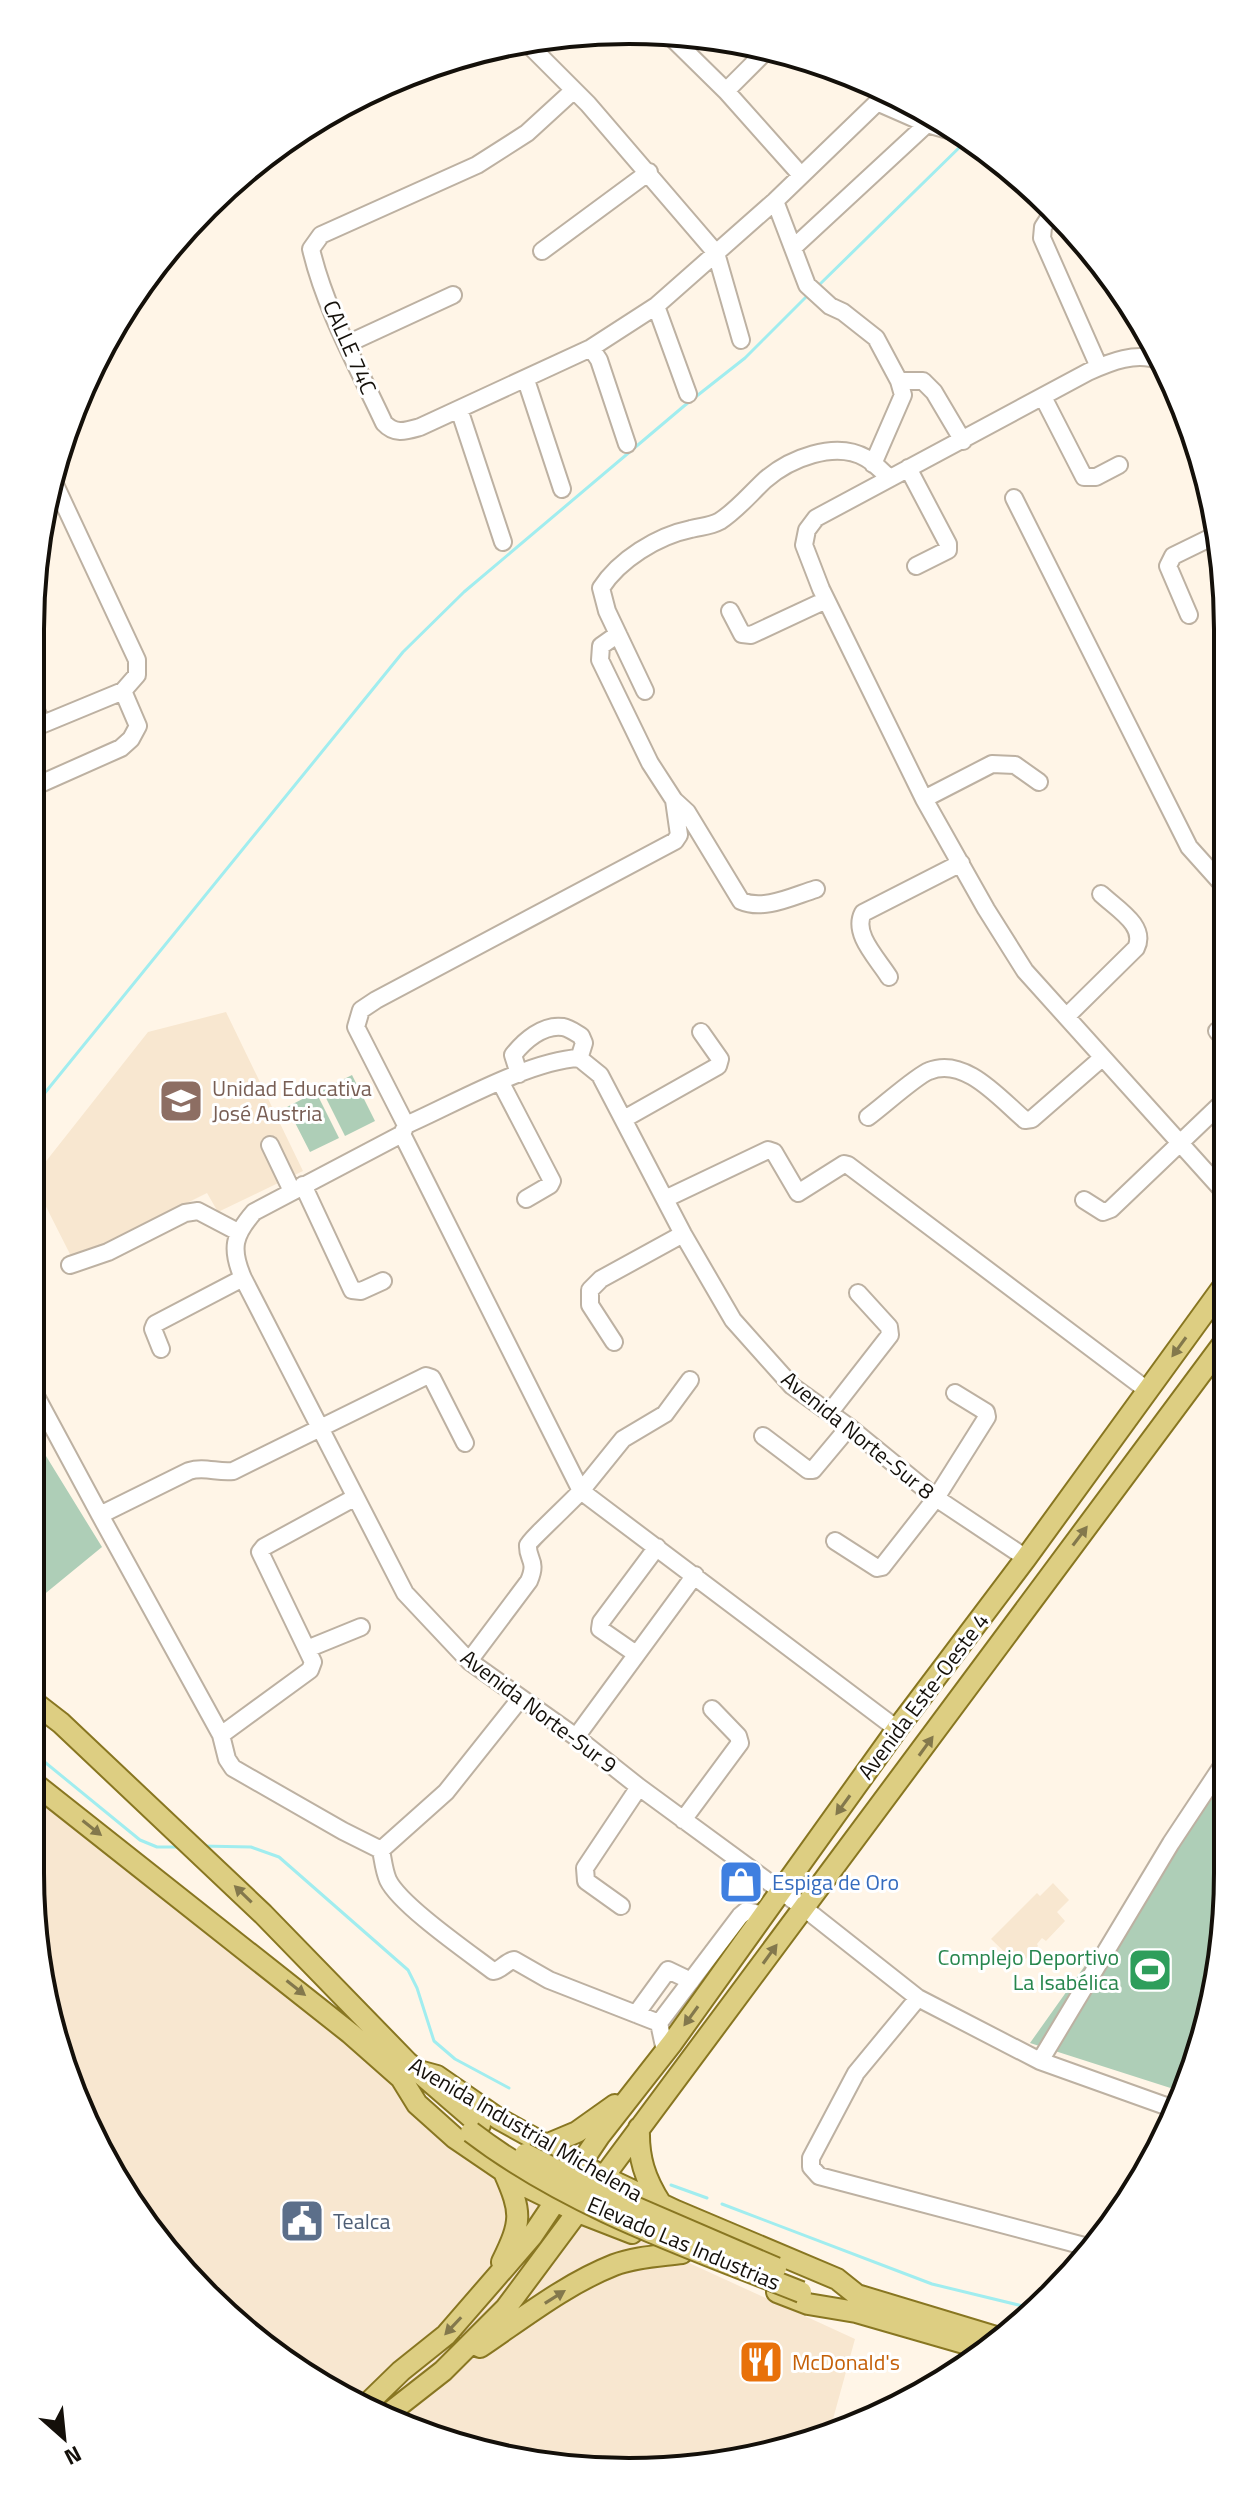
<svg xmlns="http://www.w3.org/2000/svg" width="1258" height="2502" font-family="'Titillium Web',sans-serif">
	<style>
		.built { fill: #f8e7d0 }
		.green { fill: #aeceb7 }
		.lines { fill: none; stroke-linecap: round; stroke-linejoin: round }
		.stream { stroke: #a1edef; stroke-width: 3 }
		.minor-casing { stroke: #bdb1a2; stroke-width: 20 }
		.major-casing { stroke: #887621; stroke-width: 24 }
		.minor { stroke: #fff; stroke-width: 16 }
		.major { stroke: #ddce82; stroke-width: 20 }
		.major-bridge-casing { stroke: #887621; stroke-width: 24; stroke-linecap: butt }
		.major-bridge { stroke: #ddce82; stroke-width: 20 }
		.oneway { fill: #83784c }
		.labels { text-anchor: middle; stroke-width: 6; stroke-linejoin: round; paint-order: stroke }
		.street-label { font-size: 22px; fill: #14100a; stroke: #fff }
		.education-label { font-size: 22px; fill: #785e54; stroke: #fff; text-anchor: start }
		.shop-label { font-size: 22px; fill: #366cbe; stroke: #fff; text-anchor: start }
		.leisure-label { font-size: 22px; fill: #27864d; stroke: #fff; text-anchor: end }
		.service-label { font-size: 22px; fill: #4e5e75; stroke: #fff; text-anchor: start }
		.food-label { font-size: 22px; fill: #c56008; stroke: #fff; text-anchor: start }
		.rim { fill: none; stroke: #14100a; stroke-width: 4 }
	</style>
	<rect width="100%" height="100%" fill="#fff5e7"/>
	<!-- built -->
	<path class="built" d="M226,1012l77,159 -85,41 -11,-19 -134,67 -41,-81 116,-147z
		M30,1780l474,392 74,40 277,127 -25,91 -123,37 -195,-7 -113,-34 -102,-55 -143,-133 -92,-172 -32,-193z
		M1053,1883l16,17 -12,12 8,9 -19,20 -4,-3 -5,6 1,2 -19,20 -28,-27 46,-46 3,3z"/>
	<!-- green -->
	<path class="green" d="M352,1075l23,46 -30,15 -23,-46z
		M316,1092l23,46 -29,14 -23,-45z
		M30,1430l72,117 -72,59z
		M1226,1767l1,145 -19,116 -25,64 -153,-49z"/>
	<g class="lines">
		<!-- stream -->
		<path class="stream" d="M818,286l149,-146
			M31,1110l372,-458 61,-60 220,-186 61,-48 64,-64
			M30,1750l110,90 17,7h21
			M201,1846l50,1 28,10 129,113 9,18 17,53 21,18 54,29
			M671,2185l36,13
			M722,2204l210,80 103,25"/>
		<!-- minor casing -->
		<g class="minor-casing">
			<path id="minor" d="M665,31l61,60 74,83
				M525,41l63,63 128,149 25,87
				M574,90l-47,43 -50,32 -156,70 -10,14c14,60 47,118 73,174 11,12 22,8 36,4l171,-79 65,-42 119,-105 115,-111
				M726,91l43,-43
				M879,103l48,21 25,7
				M775,201l32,84 23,21 13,6 33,26 23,43 4,14 -30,69
				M1054,210l-11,17 -1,11 57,129
				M794,247l133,-123
				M542,251l107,-79
				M656,306l32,88
				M347,344l106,-49
				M591,348l8,12 28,84
				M1160,361c-23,-10 -50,1 -72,11l-272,146 -9,12 -3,15 17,44 103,210 62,110 39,62 200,222
				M526,380l36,109
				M899,381h24l11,11 29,49
				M1043,397l41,80h12l23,-12
				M459,409l44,133
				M908,468l40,76v6l-32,16
				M1014,498l175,349 35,39
				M730,611l12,23 9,1 75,-35
				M1189,615l-21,-49 5,-10 45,-22
				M645,691l-38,-80 -6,-23c18,-28 56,-52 90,-59 10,-3 18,-2 29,-8 17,-11 30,-27 45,-41 24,-21 70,-40 101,-22 9,5 16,14 24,20
				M31,699l11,25
				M31,729l92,-38 14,-16v-15l-87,-186
				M31,788l90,-40 10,-9 7,-13 -15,-35
				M924,799l68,-35 23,1 24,17
				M675,801l12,11 54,89c23,10 52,-5 75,-12
				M889,977c-11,-18 -37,-43 -26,-64l98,-50
				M1067,1016l69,-68c11,-22 -19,-39 -35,-54
				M1217,1031l7,8
				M519,1074l-6,-19c11,-14 30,-31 50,-28 6,1 13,6 18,9l3,7 -5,16
				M501,1083l51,98 -2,4 -24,14
				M868,1117c14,-10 48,-41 61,-46 36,-15 71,28 96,49l7,-1 70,-61
				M624,1119l94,-53 2,-7 -19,-27
				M406,1125l-50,-98 5,-17 15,-10 299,-159 4,-6 -5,-35 -24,-37 -50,-103 1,-14 17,-12
				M402,1134l179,357 42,-52 42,-25 25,-34
				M270,1145l22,46
				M303,1185l49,105 9,1 22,-10
				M665,1199l103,-49 6,2 24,41 46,-29 4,1 299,225
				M1084,1200l19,12 8,-3 113,-108
				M70,1265l38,-13 77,-39 13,-2 40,21
				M614,1342l-24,-37v-15l11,-11 82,-45
				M161,1349l-8,-20 2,-5 88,-46
				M30,1385l70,130
				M830,1412l60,-77 -1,-8 -31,-34
				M763,1436l45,34h5l36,-43
				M465,1443l-33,-65 -6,-2 -193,95c-15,2 -29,-5 -44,0l-89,44 121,220 6,24 6,9 110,63 38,19 65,-58 74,-93
				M835,1541l42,27 5,-1 54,-69 51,-81 -1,-5 -31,-19
				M1026,1558l-90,-60 -87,-71 -57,-41 -59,-66 -50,-86 -83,-159 -21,-17c-51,3 -125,46 -173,67l-4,9 -148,78c-20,23 -24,36 -11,66l162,315 64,68 107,76 63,50 165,121 114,90 122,63 137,49
				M307,1649l54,-22
				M636,1654l-36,-25 1,-7 56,-75
				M469,1661l60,-80c9,-21 -2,-21 -1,-36 1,-4 46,-46 53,-54l316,238
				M221,1735l89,-65 3,-8 -53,-110 4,-5 90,-49
				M576,1737l119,-162
				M30,1805l16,-12
				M683,1820l57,-77 -2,-7 -26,-27
				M381,1850c2,10 3,21 7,30 12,25 80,72 105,91 9,-1 12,-9 21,-11l35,20 110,43
				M621,1906l-35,-25 -1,-13 54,-81
				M918,1998l-62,75 -45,85v9l8,9 269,71
				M636,2014l32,-44 23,11
				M665,2051l-6,-28 81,-107 6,-5 18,4
				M1040,2061l131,-218 55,-83"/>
		</g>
		<!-- major casing -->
		<g class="major-casing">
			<path id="major" d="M30,1699l31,24 202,191 144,148 73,63
				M30,1780l320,253 51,45 16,26 38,34 72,49 51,25 54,21
				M415,2070l22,6 62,43 105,58 72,34 161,68 20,16 139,42
				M639,2128c-1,30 6,51 22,76
				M546,2145l31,-13 38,-27
				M502,2262c20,-41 20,-49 2,-90
				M777,2292l31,12 48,8 125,36
				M480,2347c43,-29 86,-63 134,-82 21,-8 45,-9 68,-12
				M364,2407l37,-36 45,-36 86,-99 68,-101 72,-92 225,-314 129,-171 199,-274
				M383,2418l60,-47 63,-63 719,-967"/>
		</g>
		<!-- minor -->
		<use href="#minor" class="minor"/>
		<!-- major -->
		<use href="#major" class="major"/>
		<!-- major-bridge casing -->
		<g class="major-bridge-casing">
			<path id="major-bridge" d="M471,2132c98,75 217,115 330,160
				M525,2154l77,39 174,75"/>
		</g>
		<!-- major-bridge -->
		<use href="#major-bridge" class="major-bridge"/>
	</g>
	<!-- one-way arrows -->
	<defs><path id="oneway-solid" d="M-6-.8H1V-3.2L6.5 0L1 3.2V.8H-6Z" transform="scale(2)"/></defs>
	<g class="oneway">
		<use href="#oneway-solid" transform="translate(1179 1347) rotate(126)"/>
		<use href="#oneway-solid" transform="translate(1080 1536) rotate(-53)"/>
		<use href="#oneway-solid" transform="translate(926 1746) rotate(-54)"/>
		<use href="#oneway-solid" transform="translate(843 1805) rotate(126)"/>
		<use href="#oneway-solid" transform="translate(92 1828) rotate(38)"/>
		<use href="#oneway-solid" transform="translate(243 1894) rotate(-136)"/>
		<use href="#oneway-solid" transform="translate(770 1954) rotate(-54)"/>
		<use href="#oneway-solid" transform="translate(296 1988) rotate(38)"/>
		<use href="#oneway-solid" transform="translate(691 2016) rotate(126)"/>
		<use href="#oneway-solid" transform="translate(555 2297) rotate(-32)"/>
		<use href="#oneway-solid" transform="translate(453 2326) rotate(133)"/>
	</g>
	<!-- icons -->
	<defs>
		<g id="school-square" transform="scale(2.3)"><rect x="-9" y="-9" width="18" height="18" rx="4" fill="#8d6e63" stroke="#fff"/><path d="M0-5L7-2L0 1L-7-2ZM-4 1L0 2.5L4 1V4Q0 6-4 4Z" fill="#fff"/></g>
		<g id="shop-square" transform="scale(2.3)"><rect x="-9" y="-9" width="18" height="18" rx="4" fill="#3f7fe0" stroke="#fff"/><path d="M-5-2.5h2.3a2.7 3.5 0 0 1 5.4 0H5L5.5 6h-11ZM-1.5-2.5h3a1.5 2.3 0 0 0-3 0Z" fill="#fff"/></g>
		<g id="stadium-square" transform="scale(2.3)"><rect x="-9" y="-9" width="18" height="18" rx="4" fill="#2e9e5b" stroke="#fff"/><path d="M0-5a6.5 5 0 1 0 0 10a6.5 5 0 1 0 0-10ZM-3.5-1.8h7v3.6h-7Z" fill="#fff"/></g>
		<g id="civic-square" transform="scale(2.3)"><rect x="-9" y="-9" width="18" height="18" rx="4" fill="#5c6f8a" stroke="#fff"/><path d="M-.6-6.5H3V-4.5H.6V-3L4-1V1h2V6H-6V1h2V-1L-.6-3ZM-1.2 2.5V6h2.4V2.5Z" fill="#fff"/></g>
		<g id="restaurant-square" transform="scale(2.3)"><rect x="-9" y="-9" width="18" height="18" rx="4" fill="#e8710a" stroke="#fff"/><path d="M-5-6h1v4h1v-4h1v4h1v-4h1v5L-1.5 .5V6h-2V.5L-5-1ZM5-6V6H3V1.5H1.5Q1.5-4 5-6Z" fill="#fff"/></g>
	</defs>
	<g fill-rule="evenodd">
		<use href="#school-square" x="181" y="1101"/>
		<use href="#shop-square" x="741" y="1882"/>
		<use href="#stadium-square" x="1150" y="1970"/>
		<use href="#civic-square" x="302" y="2221"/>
		<use href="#restaurant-square" x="761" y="2362"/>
	</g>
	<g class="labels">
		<!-- street labels -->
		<g class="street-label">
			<text transform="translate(350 347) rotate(66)" y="8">CALLE 74C</text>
			<text transform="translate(858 1435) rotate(39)" y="8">Avenida Norte-Sur 8</text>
			<text transform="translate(923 1696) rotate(-53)" y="8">Avenida Este-Oeste 4</text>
			<text transform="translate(539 1711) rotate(37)" y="8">Avenida Norte-Sur 9</text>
			<text transform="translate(526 2129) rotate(30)" y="8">Avenida Industrial Michelena</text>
			<text transform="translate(684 2243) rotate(23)" y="8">Elevado Las Industrias</text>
		</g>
		<!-- education labels -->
		<g class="education-label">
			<text x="212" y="1096">Unidad Educativa<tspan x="212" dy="25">José Austria</tspan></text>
		</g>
		<!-- shop labels -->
		<g class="shop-label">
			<text x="772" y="1890">Espiga de Oro</text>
		</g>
		<!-- leisure labels -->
		<g class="leisure-label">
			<text x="1119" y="1965">Complejo Deportivo<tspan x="1119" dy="25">La Isabélica</tspan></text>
		</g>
		<!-- service labels -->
		<g class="service-label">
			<text x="333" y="2229">Tealca</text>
		</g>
		<!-- food labels -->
		<g class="food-label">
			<text x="792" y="2370">McDonald's</text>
		</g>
	</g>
	<!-- crop -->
	<path d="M0 0H1258V2502H0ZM629 44H629A585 585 0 0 1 1214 629V1873A585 585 0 0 1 629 2458H629A585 585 0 0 1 44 1873V629A585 585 0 0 1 629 44Z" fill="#fff" fill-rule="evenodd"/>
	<path class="rim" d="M629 44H629A585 585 0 0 1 1214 629V1873A585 585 0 0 1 629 2458H629A585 585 0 0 1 44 1873V629A585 585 0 0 1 629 44Z"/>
	<!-- north arrow -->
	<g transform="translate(64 2438) rotate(153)" stroke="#ffffff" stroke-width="6" paint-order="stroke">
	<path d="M0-6L14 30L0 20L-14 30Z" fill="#14100a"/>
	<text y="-12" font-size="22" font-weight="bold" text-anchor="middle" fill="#14100a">N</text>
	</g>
</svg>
